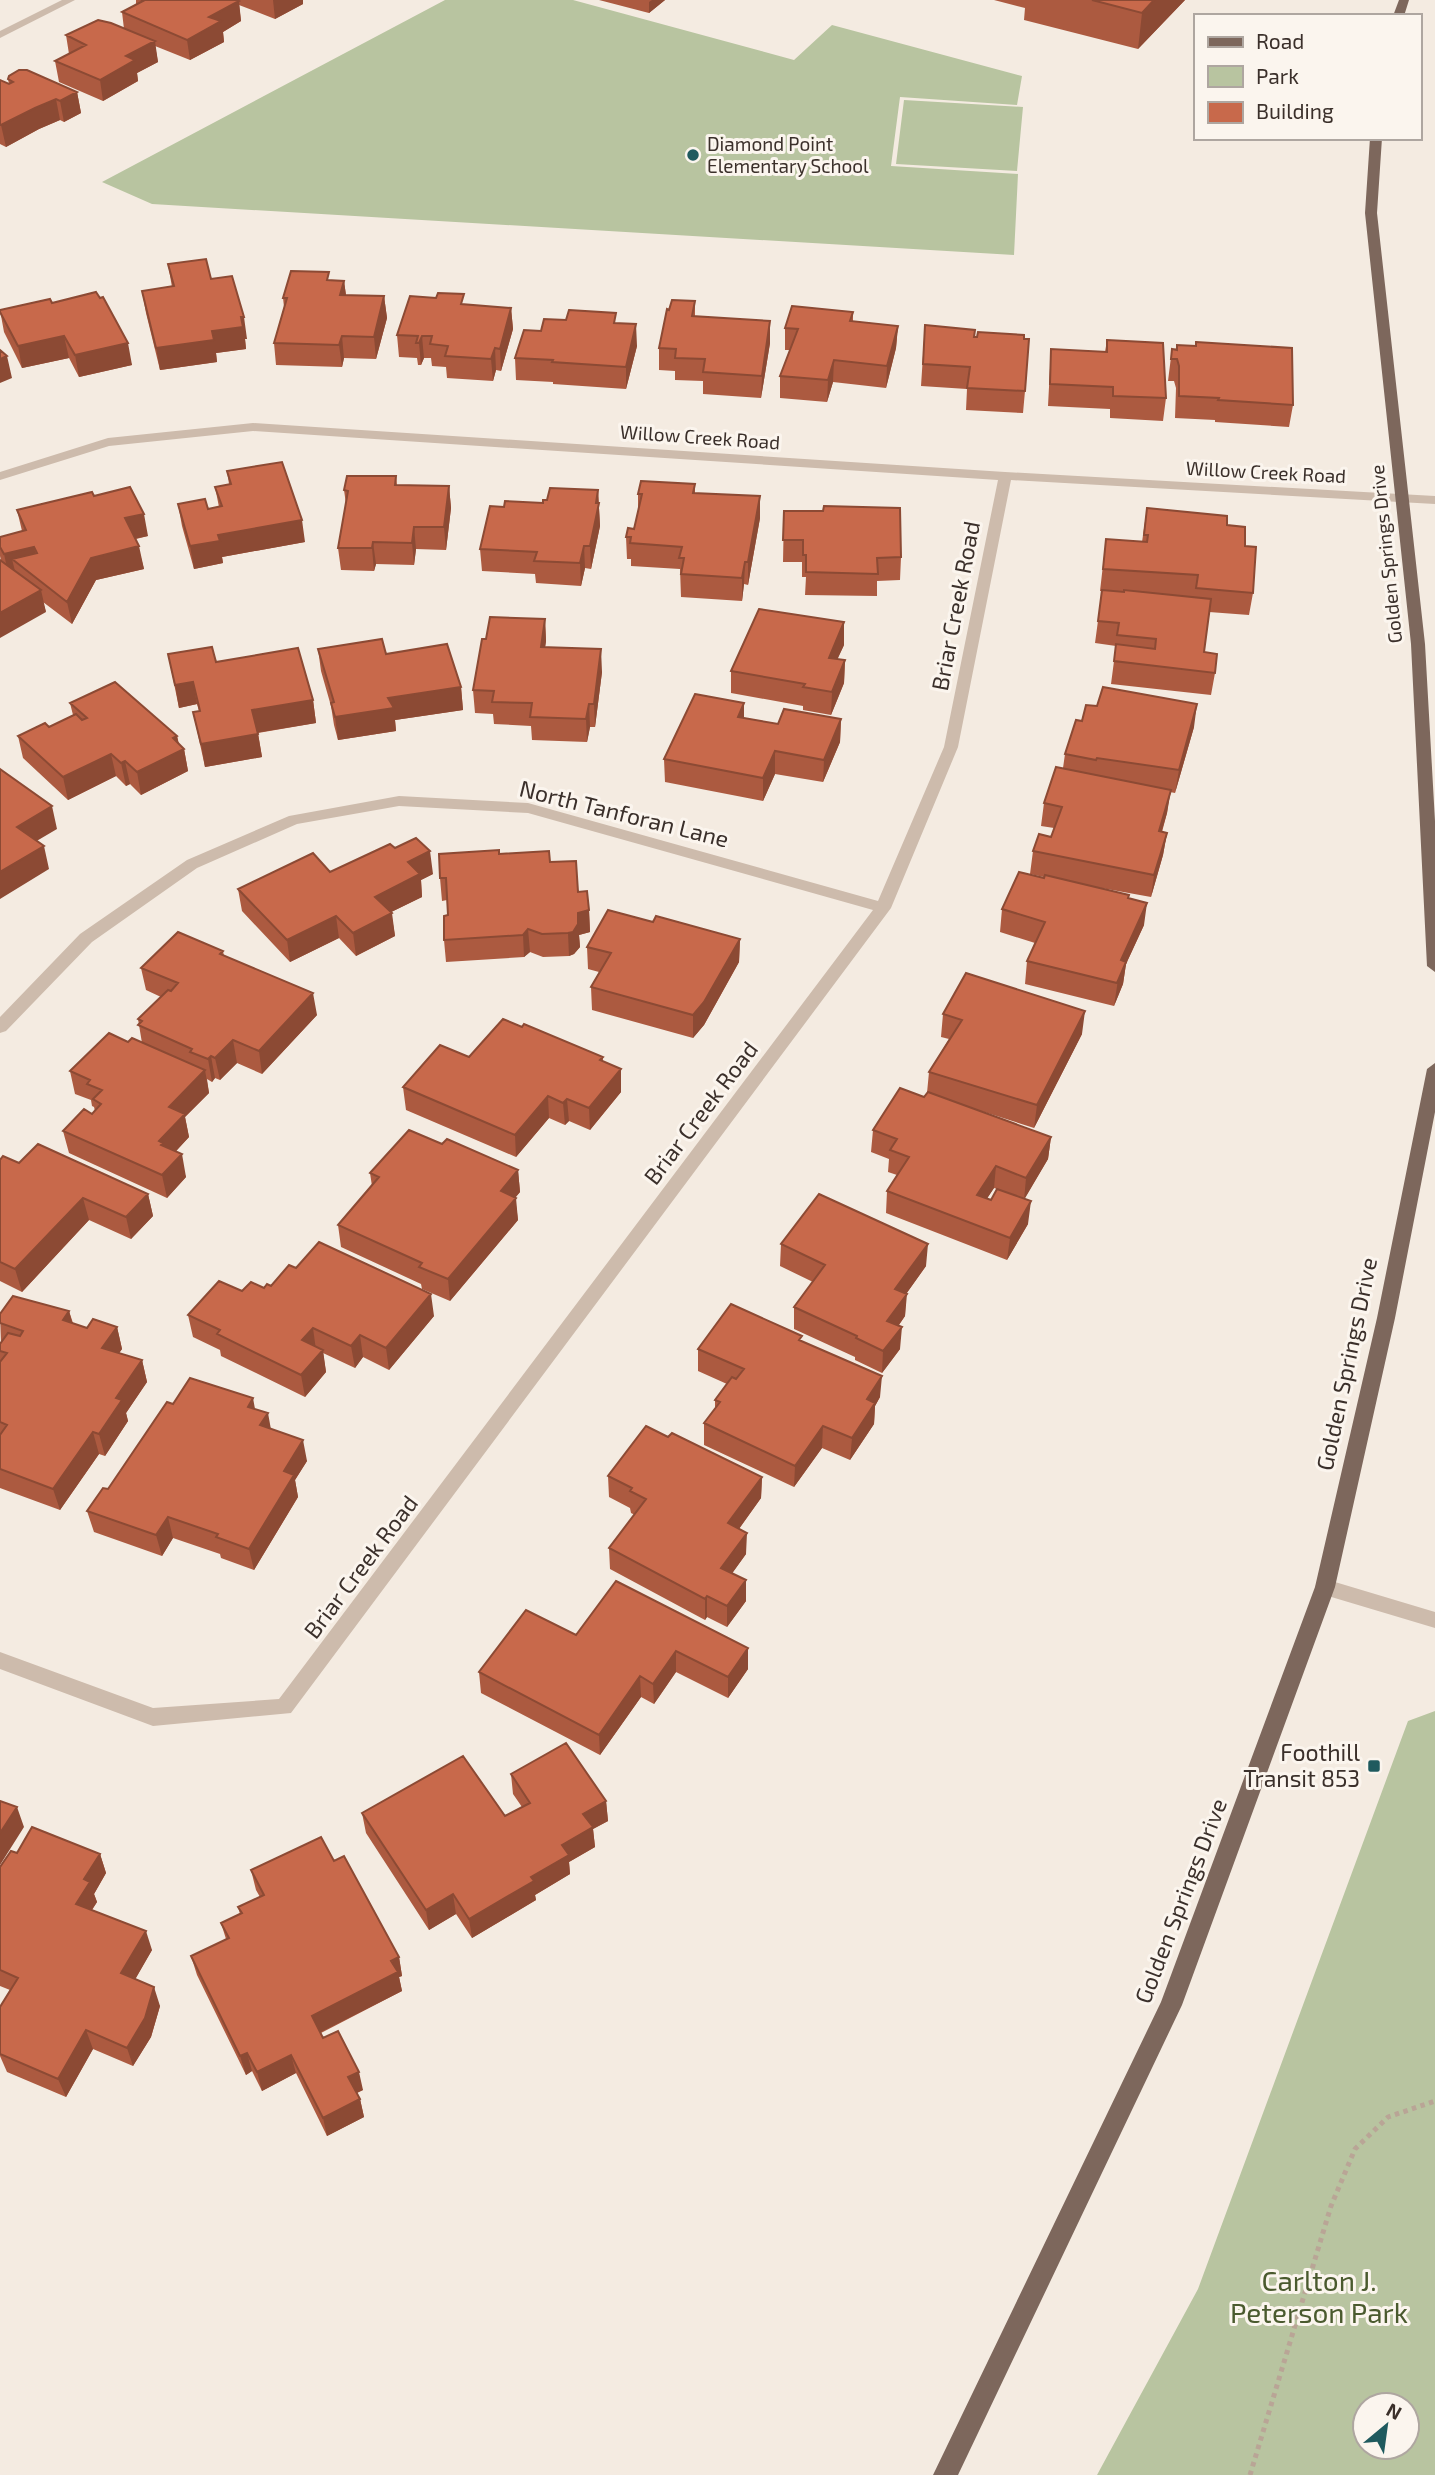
<svg xmlns="http://www.w3.org/2000/svg" width="1435" height="2475" font-family="'Exo 2',sans-serif">
	<style>
		.green { fill: #b8c4a0; fill-rule: evenodd }
		.lines { fill: none; stroke-linecap: round; stroke-linejoin: round }
		.path { stroke: #b9a596; stroke-width: 5; stroke-dasharray: 4.5 4.5; stroke-linecap: butt }
		.minor { fill: #cdbbac; fill-rule: evenodd }
		.major { fill: #7d675c; fill-rule: evenodd }
		.wall { fill: #ac5a40; fill-rule: evenodd }
		.shaded-wall { fill: #8c4a34 }
		.building { fill: #c8694b; stroke: #8c4a34; stroke-width: 2 }
		.poi-dot { fill: #1f5a5e; stroke: #fbf5ee; stroke-width: 2.5 }
		.labels { text-anchor: middle; stroke-width: 6; stroke-linejoin: round; paint-order: stroke }
		.far-poi-label { font-size: 19px; fill: #3b302b; stroke: #fbf5ee; text-anchor: start }
		.far-street-label { font-size: 19px; fill: #3b302b; stroke: #fbf5ee }
		.street-label { font-size: 23px; fill: #3b302b; stroke: #fbf5ee }
		.poi-label { font-size: 23px; fill: #3b302b; stroke: #fbf5ee; text-anchor: end }
		.near-park-label { font-size: 28px; fill: #4a5a2e; stroke: #fbf5ee }
	</style>
	<rect width="100%" height="100%" fill="#f4ebe1"/>
	<!-- green -->
	<path class="green" d="M445,0h128l221,60 38,-35 190,51 -5,29 -117,-8 -9,69 127,8 -4,81 -862,-51 -50,-22z
		M904,100l119,7 -6,64 -121,-7z
		M1435,1711v764h-338l101,-186 210,-568zM1407,2405v42h-42v-42z"/>
	<g class="lines">
		<!-- path -->
		<path class="path" d="M1250,2475l81,-269 24,-57 33,-32 47,-16"/>
		<!-- minor -->
		<path class="minor" d="M62,0h13l-75,38v-7z
			M253,423l752,49 430,24v8l-424,-24 -53,267 -67,161 -600,805 -138,13 -153,-57v-17l153,56 126,-9 594,-789 -345,-97 -129,-7 -102,18 -100,44 -105,74 -86,89 -6,2v-16l80,-83 107,-74 102,-44 110,-20 129,7 350,98 66,-154 54,-267 -745,-49 -144,15 -109,34v-8l108,-34z
			M1325,1579l110,33v16l-117,-35 -3,-6 3,-6z"/>
		<!-- major -->
		<path class="major" d="M1399,0h10l-5,16h-11z
			M1370,138h12l-5,75 48,431 10,177v151l-8,-6 -16,-322 -46,-431z
			M1435,1063v49l-40,206 -60,269 -153,418 -224,470h-25l228,-473 154,-415 62,-269 50,-249z"/>
	</g>
	<!-- wall -->
	<path class="wall" d="M136,0h167v4l-28,15 -36,-14 2,16 -18,11 1,10 -34,18 -35,-14 3,16 -21,11 1,8 -35,20 -44,-19 -4,-21 14,-7 -3,-19 58,-6 -2,-17 14,-7z
		M599,0h66l-16,13z
		M994,0h191l-47,49 -114,-29 1,-12z
		M8,79l69,13 4,21 -17,9 -4,-2 -21,9 -33,18 -6,-3v-64l9,4z
		M168,264l43,15 36,60h-2l1,10 -30,4 1,9 -57,8 -14,-57 -4,-22 30,-4z
		M330,280l14,1 2,14 38,1 3,22 -11,41 -32,-1 -2,9 -66,-2 -2,-22 10,-36 -1,-9z
		M100,298l32,67 -53,12 -10,-19 -47,10 -18,-36 -4,-22 52,-7z
		M695,301v16l75,26 -9,55 -58,-4v-13l-28,-1v-9l-16,-1v-22l10,-38z
		M465,305l46,3 2,21 -12,42 -5,-1 -3,11 -46,-3 -1,-11 -14,-1 -1,-8h-7l-3,7h-3l-1,-7 -18,-1 -2,-22z
		M853,312v9l45,5 -2,22 -10,40 -53,-6 -6,20 -47,-4v-22l10,-26h-5v-22z
		M616,323l21,23 -11,43 -73,-5v-2l-37,-2 -1,-22 26,-27z
		M925,325l49,12 51,54 -2,22 -57,-3 1,-21 -46,-3z
		M1107,340l59,58 -3,23 -53,-3v-9l-62,-3 3,-57 54,3z
		M1196,342l97,63 -4,22 -74,-5v-2l-40,-2 1,-30 -2,-7h-6l4,-32 23,-3z
		M227,471l78,71 -83,15 1,6 -29,6 -12,-43 -4,-22 30,5 11,-2 -4,-20 14,-3z
		M396,476l1,9 52,1 2,22 -5,42 -30,-1 -2,16 -38,-1 -2,7 -33,-1 -3,-22 8,-44 -2,-14z
		M695,484v9l65,25 -12,67 -4,-1 -2,17 -61,-4 -1,-28 -49,-3v-7h-4l-1,-22 8,-8 4,-17v-18z
		M598,490l2,36 -9,43 -6,-1 -4,18 -45,-3 -1,-9 -53,-3 -2,-22 24,-42 39,-4 4,-3z
		M94,496l54,40 -12,3 8,30 -48,11 -24,44 -29,-22 3,10 -45,-51 -1,-5v-19l22,-6 -5,-21z
		M1147,508l80,17 18,21 8,47 -4,22 -40,-3 -5,40 11,21 -4,22 -100,-11 5,-38 -21,-3 7,-52h-2l6,-52 36,3z
		M784,511l117,46 -1,23 -23,1v15l-72,-1 1,-18h-4v-15h-19z
		M545,619l1,22 -1,6 57,25 -7,55h-5l-3,15 -55,-2 -1,-14 -37,-2 -1,-10 -18,-1 -2,-23 13,-51z
		M844,645l-7,14 8,1 -1,23 -13,32 -28,-5v-4l-72,-13v-22z
		M318,649l68,5 75,33 2,23 -68,10 1,11 -58,9 -4,-15 -3,-19 -10,-35z
		M168,654l48,8 97,38 3,23 -58,10 4,24 -57,10 -12,-55 6,-1 -2,-7 -18,4z
		M70,703l107,33 2,8 5,5 4,22 -47,24 -11,-11 -4,2 -10,-10 -48,24 -45,-42 -5,-22 31,-9 24,-12z
		M744,703v15l34,6 63,-5 -1,23 -17,40 -48,-8 -12,27 -98,-19 -1,-23z
		M1194,727l-19,66 -5,-1 -3,21 -5,19 5,1 -4,22 -12,42 -61,-11 39,13 15,26 -18,39 -3,20 -9,22 -89,-22 2,-23 8,-18 -35,-11 2,-23 42,-32 -14,-3 3,-23 18,-14 3,-9 -13,-2 3,-23 19,-35 2,-14z
		M395,848l38,26 -12,6 1,17 -31,15 4,24 -39,20 -17,-18 -49,24 -48,-51 -4,-22 92,-17z
		M499,854l51,8 28,30 11,18 1,22 -11,3 1,12 -6,7 -5,2 -26,1 -13,-5 -6,5 -78,5 -2,-22 4,-25 -1,-15 -5,1 -2,-23z
		M740,939l-1,23 -35,63 -11,13 -101,-28 -1,-23 8,-15 -11,-3 -1,-22z
		M223,951l1,5 93,59 -55,59 -25,-11 -17,17 -5,-2 -3,4 -5,-3 2,14 -24,24 4,20 -14,15 11,25 -19,21 -98,-45 -6,-22 29,-17 3,-3 -1,-4 -2,-1 -1,-6 -16,-6 -5,-23 58,-29 14,1 -4,-24 23,-22 -15,-7 -5,-22z
		M943,1014l139,20 -48,94 -53,-17 70,26 -3,22 -24,40 4,25 -21,36 -121,-47 1,-22 10,-16 -9,-3 1,-13 -18,-7 2,-22 51,-33 3,-4 2,-21 20,-33 -8,-2zM994,1188l3,1 -6,11 -4,-2z
		M469,1057h134v4l18,8v23l-31,38 -21,-9 -4,4 -16,-7 -33,39 -110,-47 -3,-23z
		M442,1144l76,26 2,22 -5,6 3,22 -68,81 -28,-12 -1,-5 -80,-37 -3,-22 34,-39 -2,-13z
		M0,1160l148,34 5,22 -22,23 -42,-19 -67,72 -22,-11z
		M781,1244l145,22 -20,28 -1,22 -6,9 1,24 -18,24 -27,-13v-3l-61,-28v-22l19,-25 -33,-16z
		M271,1286l163,30 -45,54 -26,-13 -8,11 -32,-15 3,19 -21,25 -84,-41 -1,-6 -27,-13 -5,-22z
		M69,1311l4,12 14,5 30,-1 5,22 -3,4 23,7 5,22 -21,31 2,8 -23,35 -6,-2 -39,56 -60,-22v-144l1,-1 -1,-29z
		M802,1342l78,55 -5,9 -1,18 -24,36 -28,-12 -28,39 -90,-42v-22l11,-14v-9l12,-16 -29,-13v-22z
		M173,1404l82,5 16,20 36,32 -12,19 3,17 -44,73 -33,-12 -1,-4 -47,-16 -11,18 -68,-24 -7,-21 21,-22z
		M668,1437l94,40 -1,21 -22,31 7,25 -14,19 14,28 -19,26 -20,-10 -2,3 -95,-51 -1,-21 26,-33 -4,-2 -1,-5 -21,-11 -1,-21z
		M576,1635l172,13v21l-20,29 -52,-26 -22,32 -13,-7 -41,58 -119,-62 -2,-21z
		M511,1774l95,27 2,20 -15,8 2,18 -26,15 1,12 -35,21 1,5 -64,38 -16,-24 -27,16 -63,-97 -4,-20 143,3 17,-9 -9,-13z
		M17,1853l83,1 6,19 -12,21 3,8 -5,8 60,40 -17,29 25,27 -9,31 -18,29 -40,-17 -27,48 -59,-25 -7,-16v-49l10,-17 -10,-4v-119z
		M334,1861l65,96 3,19 -3,1 3,14 -81,42 2,5 40,52 -6,3 3,6 4,18 -37,19 -31,-63 -34,18 -10,-20 -6,4 -49,-100 -6,-19 35,-17 -5,-16 19,-9 -2,-7 22,-10 -4,-7 -5,-20z"/>
	<!-- shaded-wall -->
	<path class="shaded-wall" d="M273,0h30v4l-28,15z
		M652,0h13l-16,13v-11z
		M1154,0h31l-47,49 4,-36z
		M239,1l2,20 -18,11 1,10 -34,18 -3,-20 22,-23z
		M155,41l3,21 -21,11 1,8 -35,20 -3,-21 26,-24z
		M77,92l4,21 -17,9 -4,-21z
		M56,99l4,21 -21,9 -33,18 -5,-22 34,-17z
		M344,281l3,22 -7,-8z
		M384,296l3,22 -11,41 -2,-22z
		M511,308l2,21 -12,42 -1,-22z
		M241,317h3l3,22h-2l1,10 -30,4 1,9 -57,8 -4,-22 56,-17z
		M770,321v22l-9,55 1,-22z
		M636,324l1,22 -11,43v-22z
		M898,326l-2,22 -10,40 1,-22z
		M64,336l5,22 -47,10 -4,-22z
		M342,336l2,22 -2,9 -3,-22z
		M422,336l2,22 -3,7 -2,-22z
		M128,343l4,22 -53,12 -4,-22z
		M495,348l1,22 -3,11 -2,-22z
		M7,356l5,22 -12,5v-24z
		M834,360l-1,22 -6,20 1,-22z
		M449,486l2,22 -5,42 -2,-23z
		M598,490l2,36 -9,43 -1,-23z
		M760,496v22l-12,67v-23z
		M144,514l4,22 -19,4 -4,-22z
		M302,520l3,22 -83,15 1,6 -29,6 -4,-23 28,-11z
		M414,527l2,22 -2,16 -2,-22z
		M373,542l3,22 -2,7 -2,-23z
		M139,546l5,23 -48,11 -24,44 -5,-22 24,-44z
		M584,546l1,22 -4,18 -1,-23z
		M34,547l5,22 -27,-10 4,16 -7,2 -5,-23z
		M745,562l-1,22 -2,17v-23z
		M41,590l5,22 -46,26v-25z
		M545,619l1,22 -4,29 -1,-23z
		M844,622v23l-16,35 1,-22z
		M601,649l1,23 -7,55 -1,-23z
		M845,660l-1,23 -13,32 1,-23z
		M193,682l4,22 -18,4 -4,-23z
		M461,687l2,23 -68,10 1,11 -58,9 -3,-23 53,-19z
		M313,700l3,23 -61,10 -3,-23z
		M744,703v23l-6,-9z
		M589,704l1,23 -3,15 -1,-23z
		M1197,704l-3,23 -19,66 4,-23z
		M841,719l-1,23 -17,40 1,-22z
		M258,734l4,23 -57,10 -4,-23z
		M177,736l3,15 4,-2 4,22 -47,24 -4,-23 36,-34z
		M775,751v23l-12,27v-23z
		M111,754l5,22 -48,24 -5,-23z
		M125,761l5,23 -4,2 -5,-23z
		M1171,790l-4,23 -12,41 4,-23z
		M52,806l5,23 -34,20 -6,-22z
		M1167,833l-4,22 -12,42 3,-22z
		M44,846l5,23 -49,30v-27z
		M430,851l3,23 -12,6 1,17 -45,22 -2,-22 33,-35z
		M1147,903l-3,22 -18,39 -3,20 -9,22 7,-46z
		M589,910l1,22 -11,3 1,12 -6,7 -5,2 -1,-23 10,-20z
		M392,913l3,23 -39,20 -3,-23z
		M336,916l3,22 -49,24 -3,-22z
		M528,929l2,23 -6,5 -1,-22z
		M740,939l-1,23 -35,63 -11,13v-23z
		M313,993l4,22 -55,59 -3,-23z
		M1085,1011l-3,23 -48,94 3,-23z
		M233,1040l4,23 -17,17 -5,-22z
		M211,1056l4,22 -3,4 -4,-23z
		M621,1069v23l-31,38 -1,-22z
		M205,1070l4,23 -24,24 4,20 -22,24 -8,-20 10,-34z
		M548,1096l1,22 -33,39 -1,-22z
		M567,1099l2,22 -4,4 -2,-22z
		M1051,1137l-3,22 -24,41 2,-22z
		M182,1154l4,23 -19,21 -5,-23z
		M996,1166l-2,22 -19,29 2,-22z
		M518,1170l2,22 -18,21 -1,-22z
		M148,1194l5,22 -22,23 -5,-22z
		M83,1198l6,22 -67,72 -7,-23z
		M516,1198l2,22 -68,81 -2,-22z
		M1031,1201l-3,23 -21,36 3,-22z
		M928,1244l-2,22 -32,45 1,-22z
		M431,1294l3,22 -45,54 -3,-22z
		M907,1294l-2,22 -19,27 1,-22z
		M69,1311l6,22 -12,-13z
		M117,1327l5,22 -14,20 -6,-21z
		M902,1327l-2,22 -18,24 1,-22z
		M313,1328l3,22 -14,-10z
		M360,1335l3,22 -8,11 -4,-22z
		M323,1350l3,22 -21,25 -4,-22z
		M142,1360l5,22 -21,31 2,8 -23,35 -6,-22 17,-36z
		M882,1376l-2,21 -5,9 -1,18 -24,36 2,-22 15,-39z
		M253,1398l4,22 -9,-13z
		M268,1413l4,22 -12,-10z
		M823,1426l-1,22 -28,39 1,-21z
		M93,1432l6,22 -39,56 -7,-21z
		M303,1440l4,21 -12,19 3,17 -44,73 -5,-21 35,-78z
		M762,1477l-1,21 -33,46v-21z
		M168,1517l5,21 -11,18 -6,-21z
		M747,1533l-1,21 -25,35v-21z
		M746,1580v21l-19,26v-21z
		M707,1596v21l-2,3v-21z
		M748,1648v21l-20,29v-21z
		M676,1651v21l-22,32 -1,-20z
		M640,1676l1,21 -41,58 -1,-20z
		M606,1801l2,20 -15,8 2,18 -26,15 1,12 -35,21 1,5 -64,38 -3,-19 62,-42 31,-32 21,-31z
		M17,1807l7,20 -24,38v-32z
		M100,1854l6,19 -12,21 3,8 -14,21 -7,-19 8,-25z
		M453,1894l3,20 -27,16 -3,-20z
		M146,1931l6,19 -24,42 -7,-19z
		M399,1957l3,19 -3,1 3,14 -85,43 -5,-18z
		M154,1987l6,19 -9,31 -18,29 -6,-18z
		M86,2030l7,19 -27,48 -8,-18z
		M247,2053l5,18 -6,4 -6,-19z
		M291,2055l5,18 -34,18 -5,-19z
		M359,2072l4,18 -11,5 -4,-18z
		M360,2099l4,18 -37,19 -4,-18z"/>
	<!-- building -->
	<path class="building" d="M141,0h96l2,1 -30,16 12,4 -34,19 -65,-28 21,-11z
		M1092,0h62l-12,13z
		M98,20l13,3 44,18 -29,15 9,4 -35,20 -45,-19 31,-16 -20,-10z
		M19,70h8l50,22 -17,9 -4,-2 -21,9 -34,17h-1v-45l9,4 4,-2 -5,-3 1,-3z
		M206,259l5,20 21,-3 12,41h-3l2,10 -31,4 2,9 -58,8 -14,-57 32,-5 -6,-22z
		M291,271l38,1 -2,8 17,1 -4,14 44,1 -10,41 -32,-1 -3,9 -65,-2 13,-45h-4z
		M96,292l4,6 3,-1 25,46 -53,12 -11,-19 -46,10 -18,-34v-2l50,-11 2,4z
		M438,293l26,1 -3,10 50,4 -11,41 -5,-1 -4,11 -46,-3 3,-10 -18,-2 2,-8h-10l-3,7h-3l2,-7 -21,-1 13,-39 26,2z
		M672,300l23,1 -3,15 78,5 -8,55 -59,-4 2,-13 -30,-1 1,-9 -17,-1 8,-39 2,1z
		M792,306l61,6 -3,9 48,5 -11,40 -53,-6 -6,20 -48,-4 18,-47 -13,-1z
		M569,310l47,3 -2,10 22,1 -10,43 -74,-5 1,-2 -38,-2 9,-28 17,1 3,-12 22,1z
		M925,325l50,5 -1,7h3l1,-5 46,3v4h5l-4,52 -58,-3 3,-21 -47,-3z
		M1107,340l56,3 3,55 -53,-2v-9l-63,-3 1,-35 56,3z
		M1196,342l96,6 1,57 -75,-5 1,-2 -40,-2v-30l-2,-7h-6l1,-10 5,1v-5l19,1z
		M0,350l7,6 -7,3z
		M282,462l20,58 -84,15 2,6 -30,5 -12,-42 27,-5 3,10 14,-3 -7,-19 16,-3 -4,-13z
		M347,476h49l-1,9 54,1 -5,41h-30l-2,16 -39,-1 -1,6h-34l10,-57 -4,-1z
		M641,481l54,3 -2,9 67,3 -12,66h-3l-3,16 -61,-4 3,-16h-5l3,-11 -52,-4 1,-6h-5l2,-9 6,1 8,-35h-4z
		M130,487l14,27 -19,4 14,28 -48,12 -24,44 -55,-43 25,-6 -3,-6 -30,7 -4,-7v-10l26,-7 -9,-20 75,-18 2,4z
		M550,488l48,2 -2,13h3l-9,43h-6l-4,17 -46,-2 3,-9 -57,-3 10,-43 14,1 1,-6 38,2v-3h4z
		M824,506l76,2 1,49 -24,1 1,16 -72,-2v-17h-3v-15h-20l1,-29h39z
		M1147,508l80,8v9l18,2v19l11,1 -3,46 -57,-5 2,-13 -95,-6 3,-30 41,3 1,-7h-4z
		M0,560l41,30 -41,23z
		M1102,590l22,2v-2l87,9 -7,53 13,2 -2,19 -101,-12 2,-17 39,5 1,-10 -39,-4 2,-12 -21,-2z
		M759,609l85,13 -15,36 16,2 -13,32 -29,-5 2,-3 -74,-13z
		M490,617l55,2 -4,28 60,2 -7,55h-5l-3,15 -56,-2 2,-14 -40,-1 2,-11 -21,-1 9,-51h4z
		M382,639l4,15 61,-10 14,43 -73,11 6,10 -59,9 -4,-14 3,-1 -16,-53z
		M212,647l4,15 82,-14 15,52 -61,10 6,24 -57,10 -8,-32 7,-1 -7,-29 -18,3 -7,-31z
		M115,682l62,54 -4,2 11,11 -47,23 -12,-11 -4,2 -10,-9 -48,23 -45,-41 27,-13 4,4 27,-13 6,6 5,-2 -17,-15z
		M1103,687l94,17 -18,66 -82,-12 -1,2 -31,-6 11,-34 6,1 4,-16 11,1z
		M695,694l49,9 -6,14 40,7 6,-15 57,10 -17,41 -49,-9 -12,27 -99,-19z
		M1056,767l115,23 -12,41 8,2 -13,42 -121,-24 6,-17 12,3 11,-30 -18,-4z
		M0,769l52,37 -35,21 27,19 -44,26z
		M416,838l14,13 -22,11 12,12 -45,23 17,16 -39,20 -17,-17 -49,24 -49,-51 75,-36 17,19 60,-28 5,4z
		M499,850v4l50,-3 1,11 26,-1 2,31 9,-1 2,19 -11,3v11l-5,8 -5,1 -26,1 -14,-5 -5,6 -79,5v-24l4,-1 -2,-37h-6l-1,-24z
		M1019,872l25,6 1,-3 84,20 -1,3 19,5 -26,57 5,2 -9,21 -90,-22 18,-39 -43,-13z
		M608,910l45,12 3,-6 84,23 -36,63 -11,13 -102,-28 20,-34 -24,-6z
		M178,932l45,19 -3,3 93,39 -54,58 -26,-11 -18,18 -4,-2 -3,3 -18,-7 2,-3 -54,-24 4,-4 -4,-2 30,-29 3,1 7,-8 -37,-15z
		M966,973l119,38 -48,94 -108,-33 33,-52 -19,-6z
		M503,1019l19,8 2,-3 79,33 -3,3 21,9 -32,39 -22,-9 -4,4 -15,-7 -33,39 -112,-48 37,-42 29,12z
		M109,1033l19,9 4,-4 73,32 -36,37 16,7 -26,27 4,2 -2,2 21,9 -20,21 -99,-44 21,-22 8,5 9,-10 -8,-5 9,-9 -15,-6 3,-4 -20,-9z
		M900,1088l24,9 4,-5 123,45 -25,41 -30,-12 -19,29 14,5 6,-11 34,12 -21,37 -123,-47 22,-34 -19,-7 7,-11 -24,-9z
		M409,1130l33,14 5,-5 71,31 -17,21 15,7 -68,81 -29,-12 3,-4 -84,-38 41,-48 -9,-4z
		M38,1144l110,50 -22,23 -43,-19 -68,71 -15,-7v-102l3,-4 16,7z
		M819,1194l109,50 -33,45 12,5 -20,27 15,6 -19,24 -27,-13 1,-2 -63,-29 31,-42 -44,-21z
		M319,1242l112,52 -45,54 -26,-13 -9,11 -38,-18 -11,12 21,10 -22,25 -84,-41 3,-4 -32,-15 31,-34 23,10 9,-9 13,6 3,-4 4,2 18,-21 7,3z
		M13,1296l56,15 -6,9 24,8 6,-9 24,8 -15,21 40,12 -26,38 6,2 -23,34 -6,-2 -40,57 -53,-20v-34l7,-10 -7,-3v-60l7,-9 -7,-2v-7l8,-11 12,3 3,-5 -23,-8v-9z
		M731,1304l71,32 -3,4 83,36 -15,23 8,4 -23,35 -29,-12 -28,40 -91,-43 16,-21 -5,-2 17,-23 4,2 8,-10 -46,-20z
		M190,1378l63,20 -5,9 20,6 -8,12 43,15 -19,31 10,4 -45,74 -33,-12 2,-3 -50,-17 -12,18 -69,-24 16,-23 5,1 59,-87 6,2z
		M646,1426l22,11 4,-4 90,44 -34,46 19,10 -26,35 25,12 -19,26 -20,-10 -2,3 -96,-51 37,-49 -16,-8 2,-3 -24,-12z
		M616,1581l132,67 -20,29 -52,-26 -23,33 -13,-8 -41,59 -120,-63 47,-62 50,25z
		M566,1743l40,58 -23,13 10,13 -31,18 7,10 -38,22 3,4 -65,38 -16,-25 -27,16 -64,-97 101,-57 42,60 25,-13 -19,-29z
		M0,1801l17,6 -17,26z
		M32,1827l68,27 -16,25 6,3 -14,22 70,27 -25,42 33,14 -9,31 -18,30 -41,-18 -28,49 -58,-25v-47l18,-29 -18,-8v-103l11,-16 6,2z
		M321,1837l13,24 10,-5 55,101 -8,4 7,11 -86,44 11,22 15,-7 21,41 -11,5 12,22 -37,19 -32,-63 -34,17 -10,-19 -7,3 -49,-100 38,-18 -8,-15 21,-10 -4,-6 26,-12 -13,-25z"/>
	<!-- markers -->
	<g class="poi-dot">
		<circle cx="693" cy="155" r="7"/>
		<rect x="1367" y="1759" width="14" height="14" rx="3.5"/>
	</g>
	<g class="labels">
		<!-- far-poi labels -->
		<g class="far-poi-label">
			<text x="707" y="151">Diamond Point<tspan x="707" dy="22">Elementary School</tspan></text>
		</g>
		<!-- far-street labels -->
		<g class="far-street-label">
			<text transform="translate(700 437) rotate(4)" y="7">Willow Creek Road</text>
			<text transform="translate(1266 472) rotate(3)" y="7">Willow Creek Road</text>
			<text transform="translate(1386 554) rotate(-96)" y="7">Golden Springs Drive</text>
		</g>
		<!-- street labels -->
		<g class="street-label">
			<text transform="translate(956 606) rotate(-79)" y="8">Briar Creek Road</text>
			<text transform="translate(624 814) rotate(14)" y="8">North Tanforan Lane</text>
			<text transform="translate(701 1113) rotate(-53)" y="8">Briar Creek Road</text>
			<text transform="translate(1347 1364) rotate(-78)" y="8">Golden Springs Drive</text>
			<text transform="translate(361 1567) rotate(-53)" y="8">Briar Creek Road</text>
			<text transform="translate(1181 1901) rotate(-69)" y="8">Golden Springs Drive</text>
		</g>
		<!-- poi labels -->
		<g class="poi-label">
			<text x="1360" y="1761">Foothill<tspan x="1360" dy="26">Transit 853</tspan></text>
		</g>
		<!-- near-park labels -->
		<g class="near-park-label">
			<text x="1319" y="2291">Carlton J.<tspan x="1319" dy="32">Peterson Park</tspan></text>
		</g>
	</g>
	<!-- legend -->
	<rect x="1194" y="14" width="228" height="126" fill="#fbf5ee" stroke="#aea6a0" stroke-width="2"/>
	<rect x="1208" y="37" width="35" height="10" fill="#7d675c" stroke="#aea6a0" stroke-width="2"/>
	<text x="1256" y="49" font-size="21" fill="#3b302b">Road</text>
	<rect x="1208" y="66" width="35" height="21" fill="#b8c4a0" stroke="#aea6a0" stroke-width="2"/>
	<text x="1256" y="84" font-size="21" fill="#3b302b">Park</text>
	<rect x="1208" y="102" width="35" height="21" fill="#c8694b" stroke="#aea6a0" stroke-width="2"/>
	<text x="1256" y="119" font-size="21" fill="#3b302b">Building</text>
	<!-- north arrow -->
	<g transform="translate(1386 2426) rotate(29)"><circle r="33" fill="#fbf5ee" stroke="#aea6a0" stroke-width="2"/>
	<path d="M0-5L12 26L0 18L-12 26Z" fill="#1f5a5e"/>
	<text y="-10" font-size="19" font-weight="bold" text-anchor="middle" fill="#3b302b">N</text>
	</g>
</svg>
